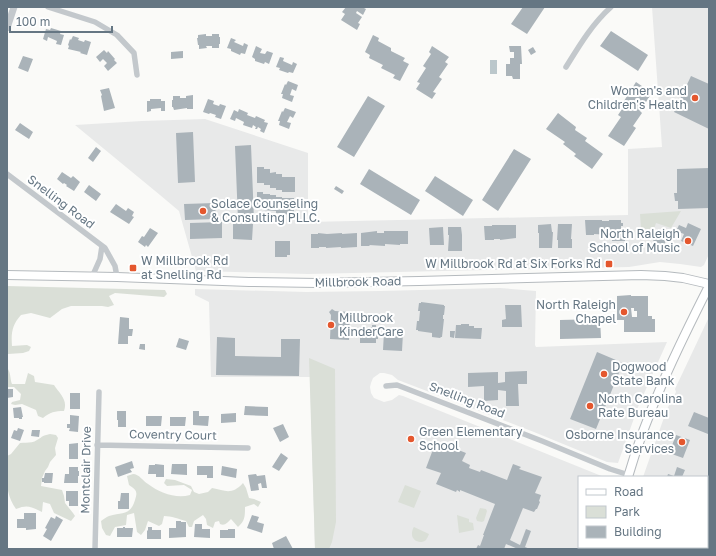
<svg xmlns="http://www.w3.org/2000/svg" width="716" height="556" font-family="'Golos Text',sans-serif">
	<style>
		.built { fill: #e8e9e9 }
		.green { fill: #dadfd7 }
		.water { fill: #bbc7cb }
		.building { fill: #aab3b9; fill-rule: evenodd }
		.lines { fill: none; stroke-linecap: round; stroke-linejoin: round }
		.primary-casing { stroke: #b5babe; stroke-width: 10 }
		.minor { stroke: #c3c8cc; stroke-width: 5.5 }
		.tertiary { stroke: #c3c8cc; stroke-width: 7 }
		.primary { stroke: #fff; stroke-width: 8 }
		.poi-dot { fill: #e4572e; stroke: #fff; stroke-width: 1.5 }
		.labels { text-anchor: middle; stroke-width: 4; stroke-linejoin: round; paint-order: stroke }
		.poi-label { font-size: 12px; fill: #657683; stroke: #fff; text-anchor: start }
		.street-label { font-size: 12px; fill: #657683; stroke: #fff }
	</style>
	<rect width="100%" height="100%" fill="#fafaf8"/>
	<!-- built -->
	<path class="built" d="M652,7h57v247l-5,11 -3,2 -21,-3 -20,-2 -31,5 -321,7 -112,-3 -17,-60 -19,-16 -85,-70 67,-4 63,-2 103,34v69l320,-7v-66l34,-2z
		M500,288l36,3 -1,54 1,2 131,-5 -29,65 -20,56 -11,-1 -73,-30 -136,-52 -6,-5 -8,-2h-4l-7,5 -2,5 -1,4 1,6 3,5 10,4 8,-2 7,-5 4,1 201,81h-25v70h18l-1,2h-281l-5,-172h-99l-2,-75 -14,-7v-6l111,3 74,-1z
		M709,317v232h-86v-2h84v-70h-64l24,-68 9,-17 -1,-3z"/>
	<!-- green -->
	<path class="green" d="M681,211l-10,17 -15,-5 -2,6h-13l-1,-15z
		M7,286l158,4 2,4 -3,3 -49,-4 -6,3 5,9 -6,2 -6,-1h-31l-9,3 -12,9 -19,-5 -10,2c-9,10 -10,18 -9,31l15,-1 4,2 -2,4 -6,2 -15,1h-1z
		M309,358l26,11 1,153 -4,20 -3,7h-14z
		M8,369c3,5 2,10 4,15h13l3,-11 6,3 1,6 19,3c6,9 14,15 10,26 -9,0 -14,1 -21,7l-5,-2 -2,-6 -14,-6 -7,1 -4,-1 1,-2 8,-2 1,-6 -7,-7h-7v-17z
		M50,434l6,1 2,3 -3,10 1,7 -6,7 -2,5 -3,4 -3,7 -1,8 21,4 2,6 1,7 8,10 2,3 -4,5 -17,-8 -4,-9 -7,-2 -1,10c-11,-5 -14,-8 -26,-3 -12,-17 -9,-33 -9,-53l4,-2 9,-11c6,-1 12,1 17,-3 7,-4 4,-4 13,-6z
		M133,474c6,0 10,7 15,10 12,9 28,15 42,11l2,-5 -8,-5 -17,1 -3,-3 2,-4 9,1 16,6 3,6 5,2 9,-2 4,-4c14,3 20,7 31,-5l3,5 3,10 5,1 7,3 -3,5 -4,-3 -9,3c0,9 0,14 -7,20l-7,-8c-4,4 -6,7 -11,5l-1,-3 -4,1 -2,6 -6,-3 -1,-6 -3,-4 -9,6 -2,6h-3l-3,-6c-7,-2 -15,-5 -22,-5l-2,8 -3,2 -11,-5 -3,9 -4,5 -4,-3 -3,-19 -7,2 -1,10 -11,2 -5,9 -4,-1 -4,-7 -1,-7c3,-2 5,-4 8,-5 14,-4 21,0 26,-16 3,-9 1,-10 -6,-15l-2,-9z
		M405,485l16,6 -7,17 -16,-6z
		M480,508l6,1 1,2 -3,10 -2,1 -5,-1 -1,-3z
		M457,515l12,4v3l4,1 1,7 -15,3z
		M414,527l15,7c0,1 -3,6 -3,6 -6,5 -15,0 -14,-7 0,-2 1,-5 2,-6z"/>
	<!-- water -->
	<path class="water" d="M490,60h7v14h-7z"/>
	<!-- building -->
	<path class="building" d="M346,7h18v1l2,1 -3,6 -6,-4 -1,2 6,4 -4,6 2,1 -3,6 -16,-10 4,-6 -3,-2z
		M523,7h22l-18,27 -16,-10z
		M51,28l10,3 -1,3 4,1 -3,10 -5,-1 1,-3 -9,-4 -1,4 -4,-2 3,-10 4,1z
		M611,31l37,24 -10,16 -38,-25z
		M206,34v2h6v-2h7v3h1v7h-1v4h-7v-2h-6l1,2 -8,1v-4h-1l-1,-7h1v-3z
		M373,35l6,3 -1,3 13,7v3l14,7 -2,3 6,3 -9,17 -7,-3 2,-3 -14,-7 2,-3 -14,-7 1,-3 -5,-3z
		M73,36l6,2 -1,2 6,2 1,-2 6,2 -4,13 -7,-2 1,-1 -13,-3 1,-3 -1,-1 2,-6 1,1z
		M231,38l5,2 -2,2 9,4 1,-3 4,2 -3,9 -4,-1 -1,2 -9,-4v-2l-4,-1z
		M256,46l6,3 -2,4 5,1 2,-3 6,2 -4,11 -4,-2 -1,2 -9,-3v-2l-3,-2z
		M432,46l17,11 -4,5 3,2 -9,13 3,2 -9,13 3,1 -4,6 -16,-10 4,-6 -3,-1 9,-14 -3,-2 8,-12 -2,-2z
		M509,46h12l1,18h-2v15h-7l-1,-3h-6v-12h4v-6h4v-6h-4z
		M533,47l3,5 -5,3 -3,-5z
		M104,50l3,3 1,-2 7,8 -1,1 3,3 -9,8 -4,-5 3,-3 -4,-4 -3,3 -4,-5z
		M183,51v7l-12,1v-7z
		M23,56l10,3 -5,13 -10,-4z
		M280,57l4,1 -1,3 9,4 1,-3 4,2 -4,9 -4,-1 -1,1 -9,-3 1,-2 -4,-1z
		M691,76l18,8v45l-35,-17z
		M288,81l10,4 -2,6 -4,-2 -2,6 4,1 -2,6 -10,-4 1,-4h-2l4,-10 1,1z
		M636,82l16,11 -12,18 2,2 -9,13 3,2 -12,18 -16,-10 13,-19 -3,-2 8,-12 -2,-2z
		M109,88l6,20 -11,3 -3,-15 1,-1 -2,-5z
		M193,95v14h-6v-1l-13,2 -1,-3h-1v-7h1v-4h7v2h6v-2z
		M368,96l17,10 -31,51 -17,-10z
		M150,99h11v2h4v10h-4v-3l-10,1v2l-4,1v-11h3z
		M208,99l6,2 -1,3 6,2 1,-2 6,2 -5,13 -6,-2 1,-2 -6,-2 -1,1 -6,-2z
		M285,108l11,4 -3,6 -3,-2 -3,6 4,1 -2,6 -10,-4 1,-4h-2l4,-10 1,1z
		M239,109l9,4 -1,2 8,3 1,-2 9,4 -1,2 4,1 -4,10 -4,-2 1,-2 -3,-2 -1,2h-2l1,-2 -3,-2 -1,3 -9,-3 1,-3 -8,-4 -1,3 -5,-2 4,-9 4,2z
		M558,113l18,14 -1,3 12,8 -2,3 18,13 -11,15 -18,-13 2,-2 -13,-10 2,-2 -19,-13z
		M20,123l13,9 -4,7 -14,-9z
		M193,132l2,50 -17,1 -2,-50z
		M251,145l3,75h-16l-3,-74z
		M96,147l5,4 -8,11 -5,-4z
		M514,149l17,10 -33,52 -16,-11z
		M257,167h7v2h6v4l6,-1v2h6v3h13v15h-13v-2h-6v-2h-6v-3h-6v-2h-7z
		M709,168v40l-31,1v-8h-3l-1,-8h3v-24z
		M369,169l51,31 -9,15 -51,-31z
		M62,172l9,6 2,-2 7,6 -6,9 -8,-5 1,-1 -3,-2 -1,1 -6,-5z
		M435,176l38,24 -10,16 -38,-25z
		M89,185l12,9 -5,7 -12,-9z
		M336,186l8,5 -2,3 -8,-5z
		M257,192h6v2h7v1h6v2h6v1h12v17l-12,-1v-1h-6v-2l-13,-1v-2h-6z
		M215,203l1,16 -31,1 -1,-16z
		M116,204l10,7 2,-3 6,4 -2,4 2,1 -5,7 -19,-12z
		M585,220h17v1h7v-1h12v3h2v3h-2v6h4v9h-13v-8h-2v2l-16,-1v1h-8z
		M222,222v16l-32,1v-16z
		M233,223l20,1 -1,16 -19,-1z
		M688,223l13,6 -8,17 -12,-5 3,-7 -8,-3 3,-6 7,3z
		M551,224l1,8h1l-1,16h-13v-15h-1v-8z
		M558,224h14l-1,15h1v9h-14v-8h-1z
		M492,225h24v13l-16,2v-1h-6v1h-9l-1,-14h8z
		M443,227l1,18h-14l-1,-17z
		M448,227h13l1,8v16h-14l1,-16h-1z
		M150,228l8,5 -10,14 -2,-2 -1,2 -7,-5 4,-6 2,1z
		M657,229l11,3 -5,18 -4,-2 -2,5 -7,-2z
		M377,231v2h7v-2h24v13h-8v1l-15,-1v2l-16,-1 1,1h-9v-13z
		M318,233l9,1 15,-1v1l15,-1v14l-16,1v-1l-15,1v-1h-7v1h-8v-14h7z
		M275,241h15v14h-3v2h-12z
		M631,295v1h17v20h4v3h3v13h-31v-12h-7v-24zM631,308h3v3h3v6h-5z
		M421,302l23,3v1h1l-1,9h-1v4h1l-2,18h-1l-1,1 -8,-1v-4l-14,-2v-1h-2l1,-9h2l1,-10h-2l1,-8h2z
		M505,305h16l1,22h-20v-7l4,-1z
		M332,309l3,2 15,1 -1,28 -19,-1 1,-24 -2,-3z
		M120,317l9,1v11h4l-1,7h-4v8h-10z
		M600,319l1,19 -41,1v-19z
		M461,324h8v2h5v2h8l-1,11 -26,-1 1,-13h5z
		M372,325h4v7h2v7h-2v4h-16v-16h12z
		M450,331h5l-1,7 -4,-1z
		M384,332l19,1 -1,18 -19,-1z
		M217,337l18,1v18l46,1v-18h19l-1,37 -83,-1z
		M179,338l10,3 -3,9 -10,-3z
		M140,344h5v6l-6,-1z
		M597,352l26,11 -27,66 -26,-10z
		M527,371v13h-9l1,22h-13v-15l-8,-1v10l-14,1v-15l-16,1v-14l30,-1v11l7,-1v-10z
		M7,389h6v8l-6,1z
		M70,393h10v16h-10z
		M245,406l23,1v9l-24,-1z
		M21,407l2,10h-1v2h-3v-1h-5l-1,-10z
		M117,411h9v16h-8v-7h-1z
		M193,411h6v5h10l-1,10 -15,-1z
		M694,412l15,6v13l-1,3 -20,-8z
		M236,413v9l-15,1v-9z
		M70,415l9,1 -1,16 -9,-1 1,-3h-3v-4h3z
		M146,416h16l-1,10h-15z
		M170,417h16l-1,9h-15z
		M283,424l6,13 -9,5 -7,-14z
		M18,428l6,2 -4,11 -9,-3 3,-8 3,1z
		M32,430h8l-1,7 -8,-1z
		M676,435l14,5 -7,18 -14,-5z
		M430,442l8,3v-1l12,4 1,-1 15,6 -4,8 8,4 -1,3 11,4 1,-2 26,10 6,-16 8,3 -2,2 23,8 -7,16 6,2 -2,6 1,1 -3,7h-1l-2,3 -11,-4 -13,32 10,5 6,-16 5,2 -6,16 5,2h-12l-12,-5 -2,5h-28l2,-4 2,1 4,-11h-1l12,-31 -35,-14v2l-3,-2 -1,2 -20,-8 5,-11 -15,-5 6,-16 -5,-2z
		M78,443v16h-9v-15z
		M281,453l7,5 -9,13 -7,-4z
		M132,461l2,7 -4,1 2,3 -14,5 -3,-10z
		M155,464l9,1v12h-8v-3h-8l1,-9h6z
		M172,464h15v11l-16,-1z
		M197,466h16v12h-6v-3h-10z
		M222,466l15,3 -1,9 -15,-3z
		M69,467h9v4h1v5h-1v7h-14l1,-9h4z
		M677,467l8,3 -3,7h-15l1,-3 6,2z
		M45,473h8l-1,10h-8v-1h-2v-4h2z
		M256,474l1,2 8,-1 2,13h-5l-1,-5 -3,1 1,6 -8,1 -3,-16z
		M66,491h12v15h-9v-5h-3z
		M121,493h8v16h-11v-8h2z
		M24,513h12v16l-10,1v-2h-9v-9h7z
		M252,515l7,2 -2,5 7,2 -2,9 -15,-5z
		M56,516l7,4 -12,21 -8,-5 4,-7 -2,-1 6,-11 4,2z
		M176,521h5v1h5v15l-17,1v-10h7z
		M195,524h7v5h8v9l-16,-1z
		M123,527h2v1h8l-1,9h-15v-9h6z
		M148,527h4v3h9v9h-14v-9l1,1z
		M228,529h7v9h-15v-8h8z
		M286,536l7,13h-19l-2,-6z"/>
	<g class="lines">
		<!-- primary casing -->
		<g class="primary-casing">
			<path id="primary" d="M7,275l110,2 132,5 68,1 102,-2 222,-6 24,1 18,2 26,6
				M628,477c19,-66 50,-130 81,-191
				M609,549v-2"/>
		</g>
		<!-- minor -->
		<path class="minor" d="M48,7l47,15 22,13 17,18 3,22
			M566,67c13,-21 26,-43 45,-60
			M7,174l98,74 10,18 2,11
			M92,277l8,-18 2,-13
			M386,386l11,-1 145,56 68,28 19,6
			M97,445l151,3
			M95,549l4,-157"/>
		<!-- tertiary -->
		<path class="tertiary" d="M7,28l7,-21"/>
		<!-- primary -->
		<use href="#primary" class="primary"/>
	</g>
	<!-- markers -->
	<g class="poi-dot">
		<circle cx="695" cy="98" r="4"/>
		<circle cx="203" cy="211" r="4"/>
		<circle cx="688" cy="241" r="4"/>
		<rect x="605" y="260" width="8" height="8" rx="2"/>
		<rect x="129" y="264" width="8" height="8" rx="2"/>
		<circle cx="624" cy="312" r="4"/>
		<circle cx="331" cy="325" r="4"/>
		<circle cx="604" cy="374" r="4"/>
		<circle cx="590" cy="406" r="4"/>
		<circle cx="411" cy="439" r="4"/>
		<circle cx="682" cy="442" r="4"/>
	</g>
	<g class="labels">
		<!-- poi labels -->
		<g class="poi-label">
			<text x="687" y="95" text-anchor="end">Women's and<tspan x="687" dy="14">Children's Health</tspan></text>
			<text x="211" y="208">Solace Counseling<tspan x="211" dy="14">&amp; Consulting PLLC.</tspan></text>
			<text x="680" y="238" text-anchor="end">North Raleigh<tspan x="680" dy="14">School of Music</tspan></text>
			<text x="141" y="265">W Millbrook Rd<tspan x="141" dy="14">at Snelling Rd</tspan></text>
			<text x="601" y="268" text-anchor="end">W Millbrook Rd at Six Forks Rd</text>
			<text x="616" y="309" text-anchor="end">North Raleigh<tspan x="616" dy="14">Chapel</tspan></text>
			<text x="339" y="322">Millbrook<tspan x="339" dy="14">KinderCare</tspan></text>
			<text x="612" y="371">Dogwood<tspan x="612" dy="14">State Bank</tspan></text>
			<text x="598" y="403">North Carolina<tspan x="598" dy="14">Rate Bureau</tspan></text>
			<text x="419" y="436">Green Elementary<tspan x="419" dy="14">School</tspan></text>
			<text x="674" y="439" text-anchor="end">Osborne Insurance<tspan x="674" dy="14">Services</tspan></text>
		</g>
		<!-- street labels -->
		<g class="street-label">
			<text transform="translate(61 202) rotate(37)" y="4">Snelling Road</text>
			<text transform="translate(358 282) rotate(-1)" y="4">Millbrook Road</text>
			<text transform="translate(467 400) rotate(21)" y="4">Snelling Road</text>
			<text transform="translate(173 435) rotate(1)" y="4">Coventry Court</text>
			<text transform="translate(86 470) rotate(-89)" y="4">Montclair Drive</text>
		</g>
	</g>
	<!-- border -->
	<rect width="716" height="556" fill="none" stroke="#657683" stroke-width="16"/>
	<!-- legend -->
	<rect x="578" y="476" width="130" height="72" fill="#ffffff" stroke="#c1c8cd"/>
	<rect x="586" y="489" width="20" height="6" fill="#ffffff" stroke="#c1c8cd"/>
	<text x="614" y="496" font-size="12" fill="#657683">Road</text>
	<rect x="586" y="506" width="20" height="12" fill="#dadfd7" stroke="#c1c8cd"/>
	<text x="614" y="516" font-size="12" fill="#657683">Park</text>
	<rect x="586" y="526" width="20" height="12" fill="#aab3b9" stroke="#c1c8cd"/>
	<text x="614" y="536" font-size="12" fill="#657683">Building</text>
	<!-- scale -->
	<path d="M10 26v6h102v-6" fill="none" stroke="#657683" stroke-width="2"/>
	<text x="16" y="26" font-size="12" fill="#657683" stroke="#ffffff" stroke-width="3" paint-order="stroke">100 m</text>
</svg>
